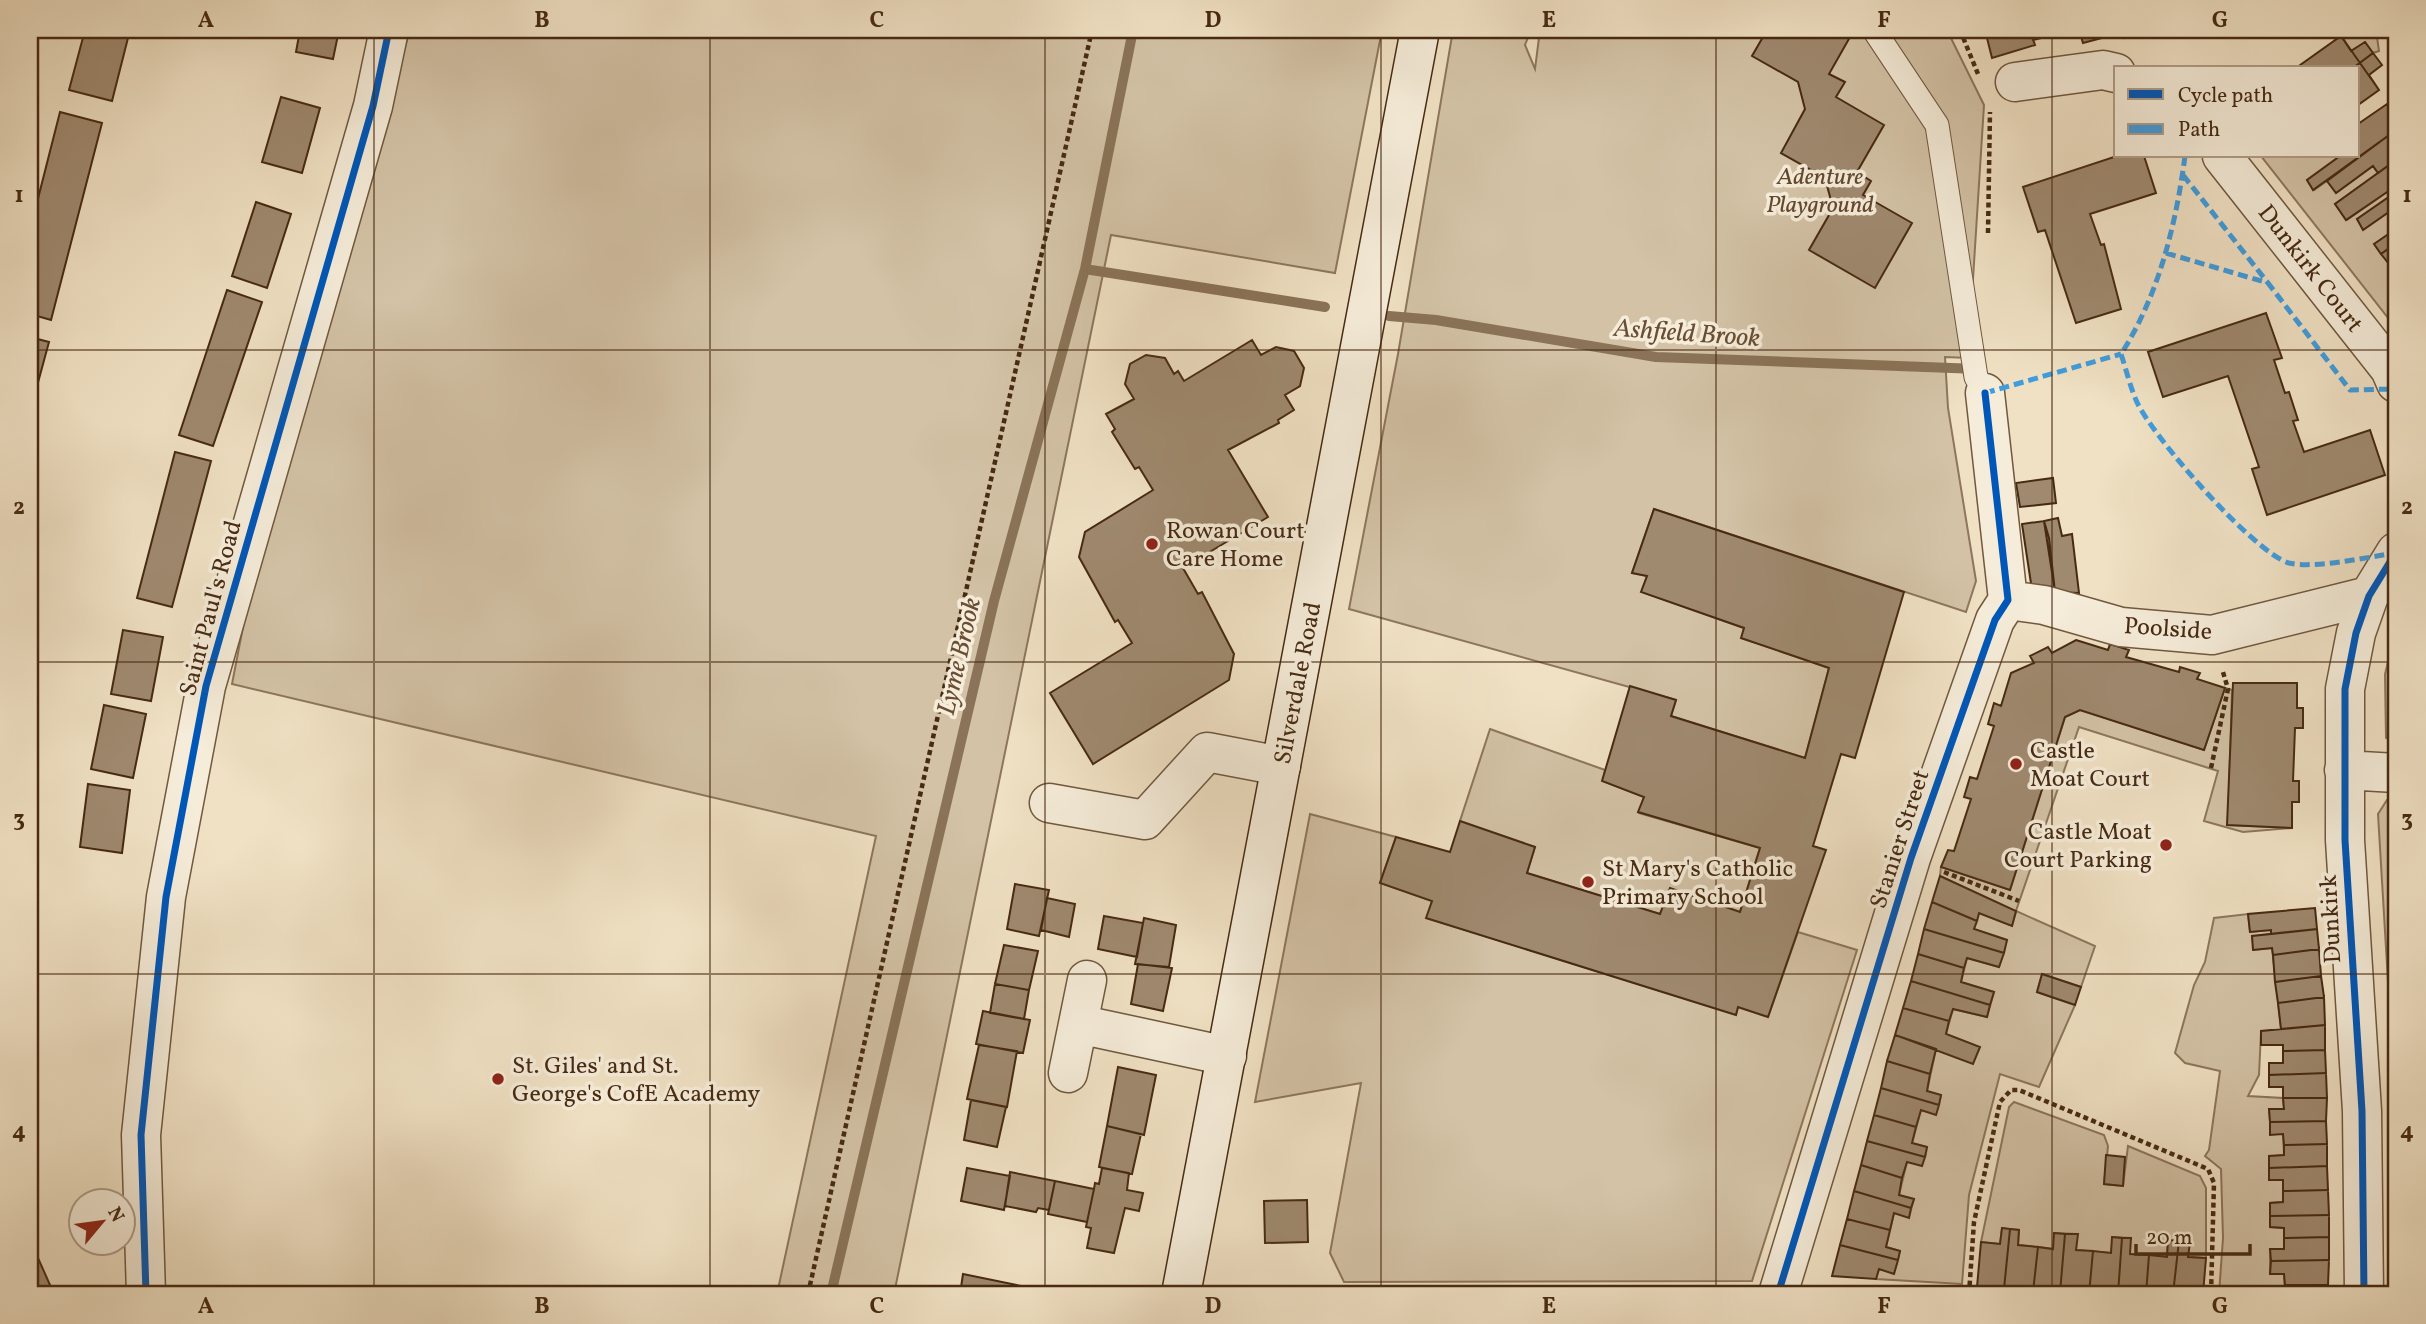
<svg xmlns="http://www.w3.org/2000/svg" width="2426" height="1324" font-family="Vollkorn,serif">
	<style>
		.green { fill: #d3c2a6; stroke: #8d765c; stroke-width: 2 }
		.lines { fill: none; stroke-linecap: round; stroke-linejoin: round }
		.stream { stroke: #8a7358; stroke-width: 10 }
		.building { fill: #9f896f; stroke: #472a12; stroke-width: 2 }
		.service-casing { stroke: #71583e; stroke-width: 25 }
		.minor-casing { stroke: #71583e; stroke-width: 41 }
		.secondary-casing { stroke: #472a12; stroke-width: 41 }
		.path { stroke: #472a12; stroke-width: 4.5; stroke-dasharray: 5 3.5; stroke-linecap: butt }
		.service { stroke: #f5ecd9; stroke-width: 23 }
		.minor { stroke: #f5ecd9; stroke-width: 38 }
		.secondary { stroke: #f5ecd9; stroke-width: 38 }
		.quiet { stroke: #409cde; stroke-width: 5; stroke-dasharray: 10 5; stroke-linecap: butt }
		.cycleway-casing { stroke: #f5ecd9; stroke-width: 11 }
		.cycleway { stroke: #0057b8; stroke-width: 7 }
		.grid { fill: none; stroke: #472a12; stroke-width: 2; stroke-opacity: 0.55 }
		.poi-dot { fill: #8f2418; stroke: #f5ecd9; stroke-width: 2.5 }
		.labels { text-anchor: middle; stroke-width: 7; stroke-linejoin: round; paint-order: stroke }
		.park-label { font-size: 24px; font-style: italic; fill: #634830; stroke: #f5ecd9 }
		.street-label { font-size: 24px; fill: #472a12; stroke: #f5ecd9 }
		.poi-label { font-size: 24px; fill: #472a12; stroke: #f5ecd9; text-anchor: start }
		.water-label { font-size: 26px; font-style: italic; fill: #694e35; stroke: #f5ecd9 }
		.neatline { fill: none; stroke: #472a12; stroke-width: 2.5 }
		.grid-label { font-size: 23px; text-anchor: middle; font-weight: bold; fill: #472a12 }
	</style>
	<rect width="100%" height="100%" fill="#f0e1c4"/>
	<filter id="stains"><feTurbulence type="fractalNoise" baseFrequency=".00286" numOctaves="4"/><feColorMatrix values="0 0 0 0 .2 0 0 0 0 .09 0 0 0 0 .02 0 0 0 .5 -.17"/></filter>
	<radialGradient id="worn" r=".72"><stop offset=".6" stop-color="#630" stop-opacity="0"/><stop offset="1" stop-color="#630" stop-opacity=".3"/></radialGradient>
	<!-- green -->
	<path class="green" d="M410,30h972l-47,243 -224,-38 -217,1059h-117l99,-458 -644,-152 29,-150z
		M1453,30h78l-6,15 10,24 5,-39h407l37,75 -16,253 -23,-1 3,51 28,173 -10,31 -312,-103 -22,64 15,3 -5,16 102,36 -2,10 87,30 -24,90 -134,-42 5,-16 -327,-91 49,-255z
		M2338,30h38l3,21 -6,2 -8,-11 -14,9z
		M2261,156h79l-33,24 7,10 13,-9 10,11 36,-26 5,7 -43,31 12,16 43,-30 3,4 -36,25 7,10 32,-22v22l-21,15 14,20 7,-5v69z
		M2396,629v114l-10,-5 -1,-64z
		M2225,688l7,2 -4,135 64,3 -49,4 -39,-11 14,-50 -139,-44 -63,184 79,35 -14,41 -39,-13 -5,18 38,13 -36,82 -39,-13 -31,121 -7,89 -86,-5 3,-10 15,4 6,-22 -14,-4 8,-34 15,4 5,-18 -15,-4 8,-33 18,-5 2,-10 -15,-4 9,-33 15,4 5,-18 -14,-5 9,-42 43,-2 -33,-13 7,-25 34,8 7,-25 -33,-10 6,-24 32,9 8,-27 -33,-11 5,-16 33,13 4,-14 -76,-36 1,-9 69,23 55,-173 15,-7 124,40z
		M1490,729l115,41 -2,11 41,16 -5,16 121,35 -20,64 -69,-23 -11,25 -133,-41 8,-26 -75,-26z
		M2396,799v317l-18,-302 9,-14z
		M1310,814l86,23 -16,46 52,18 -5,17 309,97 2,-8 30,10 30,-85 59,18 -105,331 -408,1 -14,-29 31,-170 -106,19z
		M2248,914l2,18 21,-2v4l-19,3 2,13 18,-2 9,81 -20,3 -2,43 -11,21 35,2 1,11h-15l2,25h12l1,21 -15,2v23h14v22l-13,1v24l14,1v21h-14v24l14,1 1,20h-66l4,-56 -2,-69 -16,-13 4,-6 11,-79 -35,-8 -10,-10 19,-68 11,-23 9,-44z
		M2014,1102l90,33 4,11 -4,38 19,2 5,-40 72,30 6,12v70l-18,-1 -20,-16 -1,16 -37,-3v-16l-17,-1 -2,16 -35,-3 1,-16 -22,-1 -2,16 -35,-4 1,-15 -17,-2 -2,16 -19,-2 28,-135z"/>
	<g class="lines">
		<!-- stream -->
		<path class="stream" d="M1085,269l240,38
			M1389,316l47,4 220,37 322,12
			M831,1294l163,-693 91,-332 48,-239"/>
	</g>
	<!-- building -->
	<path class="building" d="M85,30h45l-18,71 -43,-11z
		M300,30h39l-6,29 -37,-7z
		M1767,30h87l-25,44 16,8 -9,15 48,28 -27,47 14,9 -8,14 49,28 -37,65 -66,-38 24,-42 -8,-30 -44,-25 24,-44 -7,-27 -46,-26z
		M1985,30h45l5,15 -43,13z
		M2030,30h44l-41,10z
		M2079,30h44l1,2 -41,11z
		M2123,30h33l-31,8z
		M2341,36l19,27 -7,5h-57z
		M2341,36l10,15 14,-9 8,11 -20,15h-57z
		M2373,53l9,12 -13,10 10,15 -21,15v-37h-5z
		M2360,63l19,27 -21,15v-37h-5z
		M281,97l39,11 -18,65 -40,-11z
		M2387,104l9,12v14l-83,60 -6,-10 33,-24h18v-32z
		M60,112l42,11 -51,197 -21,-6v-84z
		M2396,130v30l-18,13 -5,-7 -37,27 -9,-12z
		M2117,156h27l12,37 -66,21 11,31 3,-1 17,65 -45,14 -31,-93 -7,2 -15,-45z
		M2396,160v32l-3,2 -3,-4 -44,30 -11,-16z
		M2396,192v15l-33,23 -6,-11z
		M256,202l35,12 -24,74 -35,-12z
		M2396,229v14l-15,11 -7,-10z
		M2396,243v16l-7,5 -8,-10z
		M227,290l35,12 -49,144 -34,-11z
		M2266,313l16,45 -8,2 11,33 4,-1 9,28 -5,1 11,31 66,-22 15,45 -118,40 -15,-46 7,-2 -31,-91 -65,21 -15,-45z
		M30,337l19,5 -19,70z
		M1252,340l9,15 15,-8 18,4 10,17 -4,18 -15,9 9,15 -16,10 1,3 -51,27 40,67 -85,51 15,26 4,-2 32,62 -5,26 -136,84 -43,-71 82,-50 -14,-23 -3,2 -36,-65 6,-25 68,-42 -14,-23 -4,2 -23,-37 3,-3 -9,-15 28,-15 -9,-15 5,-20 16,-9 19,3 9,16 4,-3 6,10z
		M175,452l36,9 -39,146 -35,-9z
		M2053,478l3,25 -36,4 -4,-24z
		M1654,509l250,83 -49,166 -14,-4 -28,92 13,4 -58,167 -30,-10 -2,8 -310,-97 6,-17 -52,-18 16,-46 54,15 10,-31 75,26 -8,26 133,41 10,-26 70,24 20,-64 -122,-36 6,-15 -42,-16 28,-95 46,14 -5,16 134,42 24,-90 -88,-30 3,-10 -103,-36 6,-16 -15,-3z
		M2058,518l4,18 10,-2 7,59 -24,-1 -11,-71z
		M2044,521l5,17 6,54 -23,-2 -10,-66z
		M123,630l40,7 -12,64 -40,-7z
		M2076,640l32,10 2,-6 19,6 -3,7 53,15 1,-5 20,6 -3,6 28,9 -21,62 -124,-40 -15,7 -55,173 -69,-23 7,-17 6,1 17,-52 -7,-2 6,-20 7,2 17,-53 -6,-2 6,-21 7,3 10,-33 23,-10 -4,-7 18,-9 4,6z
		M2233,683h64v25h6v20h-8l-2,53h6v21h-7v26l-65,-3z
		M104,705l42,9 -13,64 -42,-9z
		M88,784l42,6 -8,63 -42,-6z
		M1940,876l76,35 -4,15 -33,-13 -2,8 -45,-19z
		M1015,884l34,6 -10,46 -32,-7z
		M1047,898l28,6 -6,33 -28,-7z
		M1932,902l45,19 -3,8 33,11 -3,13 -80,-24z
		M2315,908l2,21 -46,5v-4l-21,2 -2,-18z
		M1104,916l39,7 -6,34 -39,-8z
		M1144,918l32,7 -7,42 -34,-3z
		M1924,929l80,24 -5,14 -32,-9 -3,10 -46,-14z
		M2317,929l2,20 -46,6 -1,-7 -19,2 -1,-14z
		M1004,945l34,6 -9,39 -34,-6z
		M2319,949l2,27 -46,6 -2,-27z
		M1918,954l46,14 -3,14 33,10 -4,13 -79,-24z
		M1138,964l34,4 -9,43 -32,-7z
		M2042,974l39,13 -6,18 -38,-13z
		M2321,976l3,21 -46,6 -3,-21z
		M1911,981l79,24 -3,12 -34,-8 -4,12 -46,-13z
		M995,984l34,6 -5,29 -34,-6z
		M2324,997l1,28 -44,4 -3,-26z
		M1903,1008l46,13 -3,13 34,13 -7,17 -78,-29z
		M983,1011l47,9 -7,33 -47,-9z
		M2325,1025v25l-42,1v-6h-22v-14z
		M1895,1035l41,14 -6,25 -43,-13z
		M979,1045l38,6 -10,56 -40,-8z
		M2325,1050l1,23 -57,2v-12h14v-12z
		M1887,1061l43,13 -3,17 14,4 -2,10 -58,-17z
		M1118,1067l38,8 -12,60 -37,-9z
		M2326,1073l1,25h-44v-11h-14v-12z
		M1881,1088l58,17 -3,10 -15,-5 -5,17 -42,-12z
		M2283,1098h44l-1,23 -56,1 -1,-13h15z
		M971,1100l35,7 -9,40 -33,-7z
		M1874,1115l42,12 -4,16 15,4 -2,10 -58,-16z
		M2326,1121l1,23 -43,1 -1,-11 -13,1v-13z
		M1107,1126l34,8 -9,40 -33,-7z
		M1867,1141l58,16 -3,9 -15,-4 -5,16 -41,-13z
		M2327,1144v22l-58,2v-12l15,-1v-10z
		M2106,1155l19,2 -2,29 -19,-2z
		M1861,1165l41,13 -3,17 15,4 -3,9 -57,-17z
		M2327,1166l1,24 -45,1v-11h-14v-12z
		M967,1168l43,8 -6,34 -43,-9z
		M1102,1168l27,5 -2,17 16,3 -4,18 -14,-3 -11,45 -27,-5 4,-20 -5,-1 8,-38 1,-6 4,1z
		M1010,1172l45,9 -6,29 -11,-2 -2,4 -31,-6z
		M1055,1181l39,8 -7,33 -39,-8z
		M2328,1190l1,25 -59,1v-13l13,-1v-11z
		M1854,1191l57,17 -2,10 -15,-5 -4,17 -43,-11z
		M1307,1200l1,42 -43,1 -1,-42z
		M2329,1215v22l-45,1v-10l-14,-1v-11z
		M1847,1219l43,11 -4,17 14,4 -2,9 -58,-15z
		M2002,1228l8,1 -6,60 -27,-2 4,-45 19,2z
		M2010,1229l9,1 -1,15 20,2 -5,45 -29,-3z
		M2054,1233l11,1 -5,59 -27,-1 5,-45 15,2z
		M2065,1234h13l-2,16 17,1 -4,43 -29,-1z
		M2112,1237l10,1 -4,56h-29l4,-43 18,2z
		M2329,1237v23l-58,1 -1,-12h14v-11z
		M2122,1238h9l-1,16 19,1 -3,39h-28z
		M30,1240l24,54h-24z
		M2168,1240l11,1 -6,53h-27l3,-39 18,2z
		M2179,1241l11,1 -2,15 18,1 -3,36h-30z
		M1840,1245l58,15 -4,14 -15,-5 -3,10 -44,-3z
		M2329,1260l-1,25h-43l-1,-11h-14l1,-13z
		M963,1274l63,13 -2,7h-64z
		M2285,1285h43v9h-43z"/>
	<g class="lines">
		<!-- service casing -->
		<g class="service-casing">
			<path id="service" d="M1874,30l63,95 39,252 9,16"/>
		</g>
		<!-- minor casing -->
		<g class="minor-casing">
			<path id="minor" d="M2015,82l88,-12 13,3
				M2222,156l168,213 6,14
				M2008,600l36,5 77,22 91,8 157,-39
				M2344,770l52,3
				M1049,803l96,17 62,-68 74,14
				M1078,1024l149,32
				M1068,1073l19,-93
				M146,1294l-5,-159 25,-238 40,-211 167,-580 16,-76
				M1778,1294l133,-436 84,-238 13,-20 -23,-207
				M2364,1294l-2,-183 -17,-271v-151l11,-56 13,-37 27,-44"/>
		</g>
		<!-- secondary casing -->
		<g class="secondary-casing">
			<path id="secondary" d="M1181,1294l239,-1264"/>
		</g>
		<!-- path -->
		<path class="path" d="M1960,30l18,44
			M1988,233l2,-121
			M2211,768l17,-79 -5,-17
			M1944,872l75,29
			M808,1294l284,-1264
			M1969,1294l5,-72 26,-120 11,-12h8l189,79 6,14 -3,111"/>
		<!-- service -->
		<use href="#service" class="service"/>
		<!-- minor -->
		<use href="#minor" class="minor"/>
		<!-- secondary -->
		<use href="#secondary" class="secondary"/>
		<!-- quiet -->
		<path class="quiet" d="M2185,156c-9,68 -26,139 -64,198 5,15 9,32 15,46 14,34 118,153 153,163 25,6 80,-6 106,-10
			M2183,175l85,108
			M2166,253l102,30 82,107 46,-1
			M1985,393l136,-39"/>
		<!-- cycleway casing -->
		<g class="cycleway-casing">
			<path id="cycleway" d="M146,1294l-5,-159 25,-238 40,-211 167,-580 16,-76
				M1778,1294l133,-436 84,-238 13,-20 -23,-207
				M2364,1294l-2,-183 -17,-271v-151l11,-56 13,-37 27,-44"/>
		</g>
		<!-- cycleway -->
		<use href="#cycleway" class="cycleway"/>
	</g>
	<!-- grid -->
	<path class="grid" d="M374,30v1264M710,30v1264M1045,30v1264M1381,30v1264M1716,30v1264M2052,30v1264M30,350h2366M30,662h2366M30,974h2366"/>
	<!-- markers -->
	<g class="poi-dot">
		<circle cx="1152" cy="544" r="7"/>
		<circle cx="2016" cy="764" r="7"/>
		<circle cx="2166" cy="845" r="7"/>
		<circle cx="1588" cy="882" r="7"/>
		<circle cx="498" cy="1079" r="7"/>
	</g>
	<g class="labels">
		<!-- park labels -->
		<g class="park-label">
			<text x="1820" y="184">Adenture<tspan x="1820" dy="28">Playground</tspan></text>
		</g>
		<!-- street labels -->
		<g class="street-label">
			<text transform="translate(2311 268) rotate(52)" y="8">Dunkirk Court</text>
			<text transform="translate(210 608) rotate(-75)" y="8">Saint Paul's Road</text>
			<text transform="translate(2168 628) rotate(4)" y="8">Poolside</text>
			<text transform="translate(1297 683) rotate(-79)" y="8">Silverdale Road</text>
			<text transform="translate(1899 839) rotate(-72)" y="8">Stanier Street</text>
			<text transform="translate(2330 919) rotate(-93)" y="8">Dunkirk</text>
		</g>
		<!-- poi labels -->
		<g class="poi-label">
			<text x="1166" y="538">Rowan Court<tspan x="1166" dy="28">Care Home</tspan></text>
			<text x="2030" y="758">Castle<tspan x="2030" dy="28">Moat Court</tspan></text>
			<text x="2152" y="839" text-anchor="end">Castle Moat<tspan x="2152" dy="28">Court Parking</tspan></text>
			<text x="1602" y="876">St Mary's Catholic<tspan x="1602" dy="28">Primary School</tspan></text>
			<text x="512" y="1073">St. Giles' and St.<tspan x="512" dy="28">George's CofE Academy</tspan></text>
		</g>
		<!-- water labels -->
		<g class="water-label">
			<text transform="translate(1687 332) rotate(4)" y="9">Ashfield Brook</text>
			<text transform="translate(958 656) rotate(-77)" y="9">Lyme Brook</text>
		</g>
	</g>
	<!-- margin -->
	<rect width="2426" height="1324" fill="none" stroke="#f0e1c4" stroke-width="77"/>
	<!-- legend -->
	<rect x="2114" y="66" width="245" height="91" fill="#f5ecd9" stroke="#af9e89" stroke-width="2"/>
	<rect x="2128" y="89" width="35" height="10" fill="#0057b8" stroke="#af9e89" stroke-width="2"/>
	<text x="2178" y="102" font-size="21" fill="#472a12">Cycle path</text>
	<rect x="2128" y="124" width="35" height="10" fill="#409cde" stroke="#af9e89" stroke-width="2"/>
	<text x="2178" y="136" font-size="21" fill="#472a12">Path</text>
	<!-- north arrow -->
	<g transform="translate(102 1222) rotate(61)"><circle r="33" fill="#f5ecd9" stroke="#af9e89" stroke-width="2"/>
	<path d="M0-5L12 26L0 18L-12 26Z" fill="#8f2418"/>
	<text y="-10" font-size="19" font-weight="bold" text-anchor="middle" fill="#472a12">N</text>
	</g>
	<!-- scale -->
	<path d="M2136 1244v10h114v-10" fill="none" stroke="#472a12" stroke-width="3.5"/>
	<text x="2146" y="1244" font-size="21" fill="#472a12" stroke="#f5ecd9" stroke-width="5" paint-order="stroke">20 m</text>
	<rect x="38" y="38" width="2350" height="1248" class="neatline"/>
	<g class="grid-label">
		<text x="206" y="27">A</text>
		<text x="542" y="27">B</text>
		<text x="877" y="27">C</text>
		<text x="1213" y="27">D</text>
		<text x="1549" y="27">E</text>
		<text x="1884" y="27">F</text>
		<text x="2220" y="27">G</text>
		<text x="19" y="202">1</text>
		<text x="2407" y="202">1</text>
		<text x="19" y="514">2</text>
		<text x="2407" y="514">2</text>
		<text x="19" y="826">3</text>
		<text x="2407" y="826">3</text>
		<text x="19" y="1138">4</text>
		<text x="2407" y="1138">4</text>
		<text x="206" y="1313">A</text>
		<text x="542" y="1313">B</text>
		<text x="877" y="1313">C</text>
		<text x="1213" y="1313">D</text>
		<text x="1549" y="1313">E</text>
		<text x="1884" y="1313">F</text>
		<text x="2220" y="1313">G</text>
	</g>
	<rect width="100%" height="100%" filter="url(#stains)"/>
	<rect width="100%" height="100%" fill="url(#worn)"/>
</svg>
